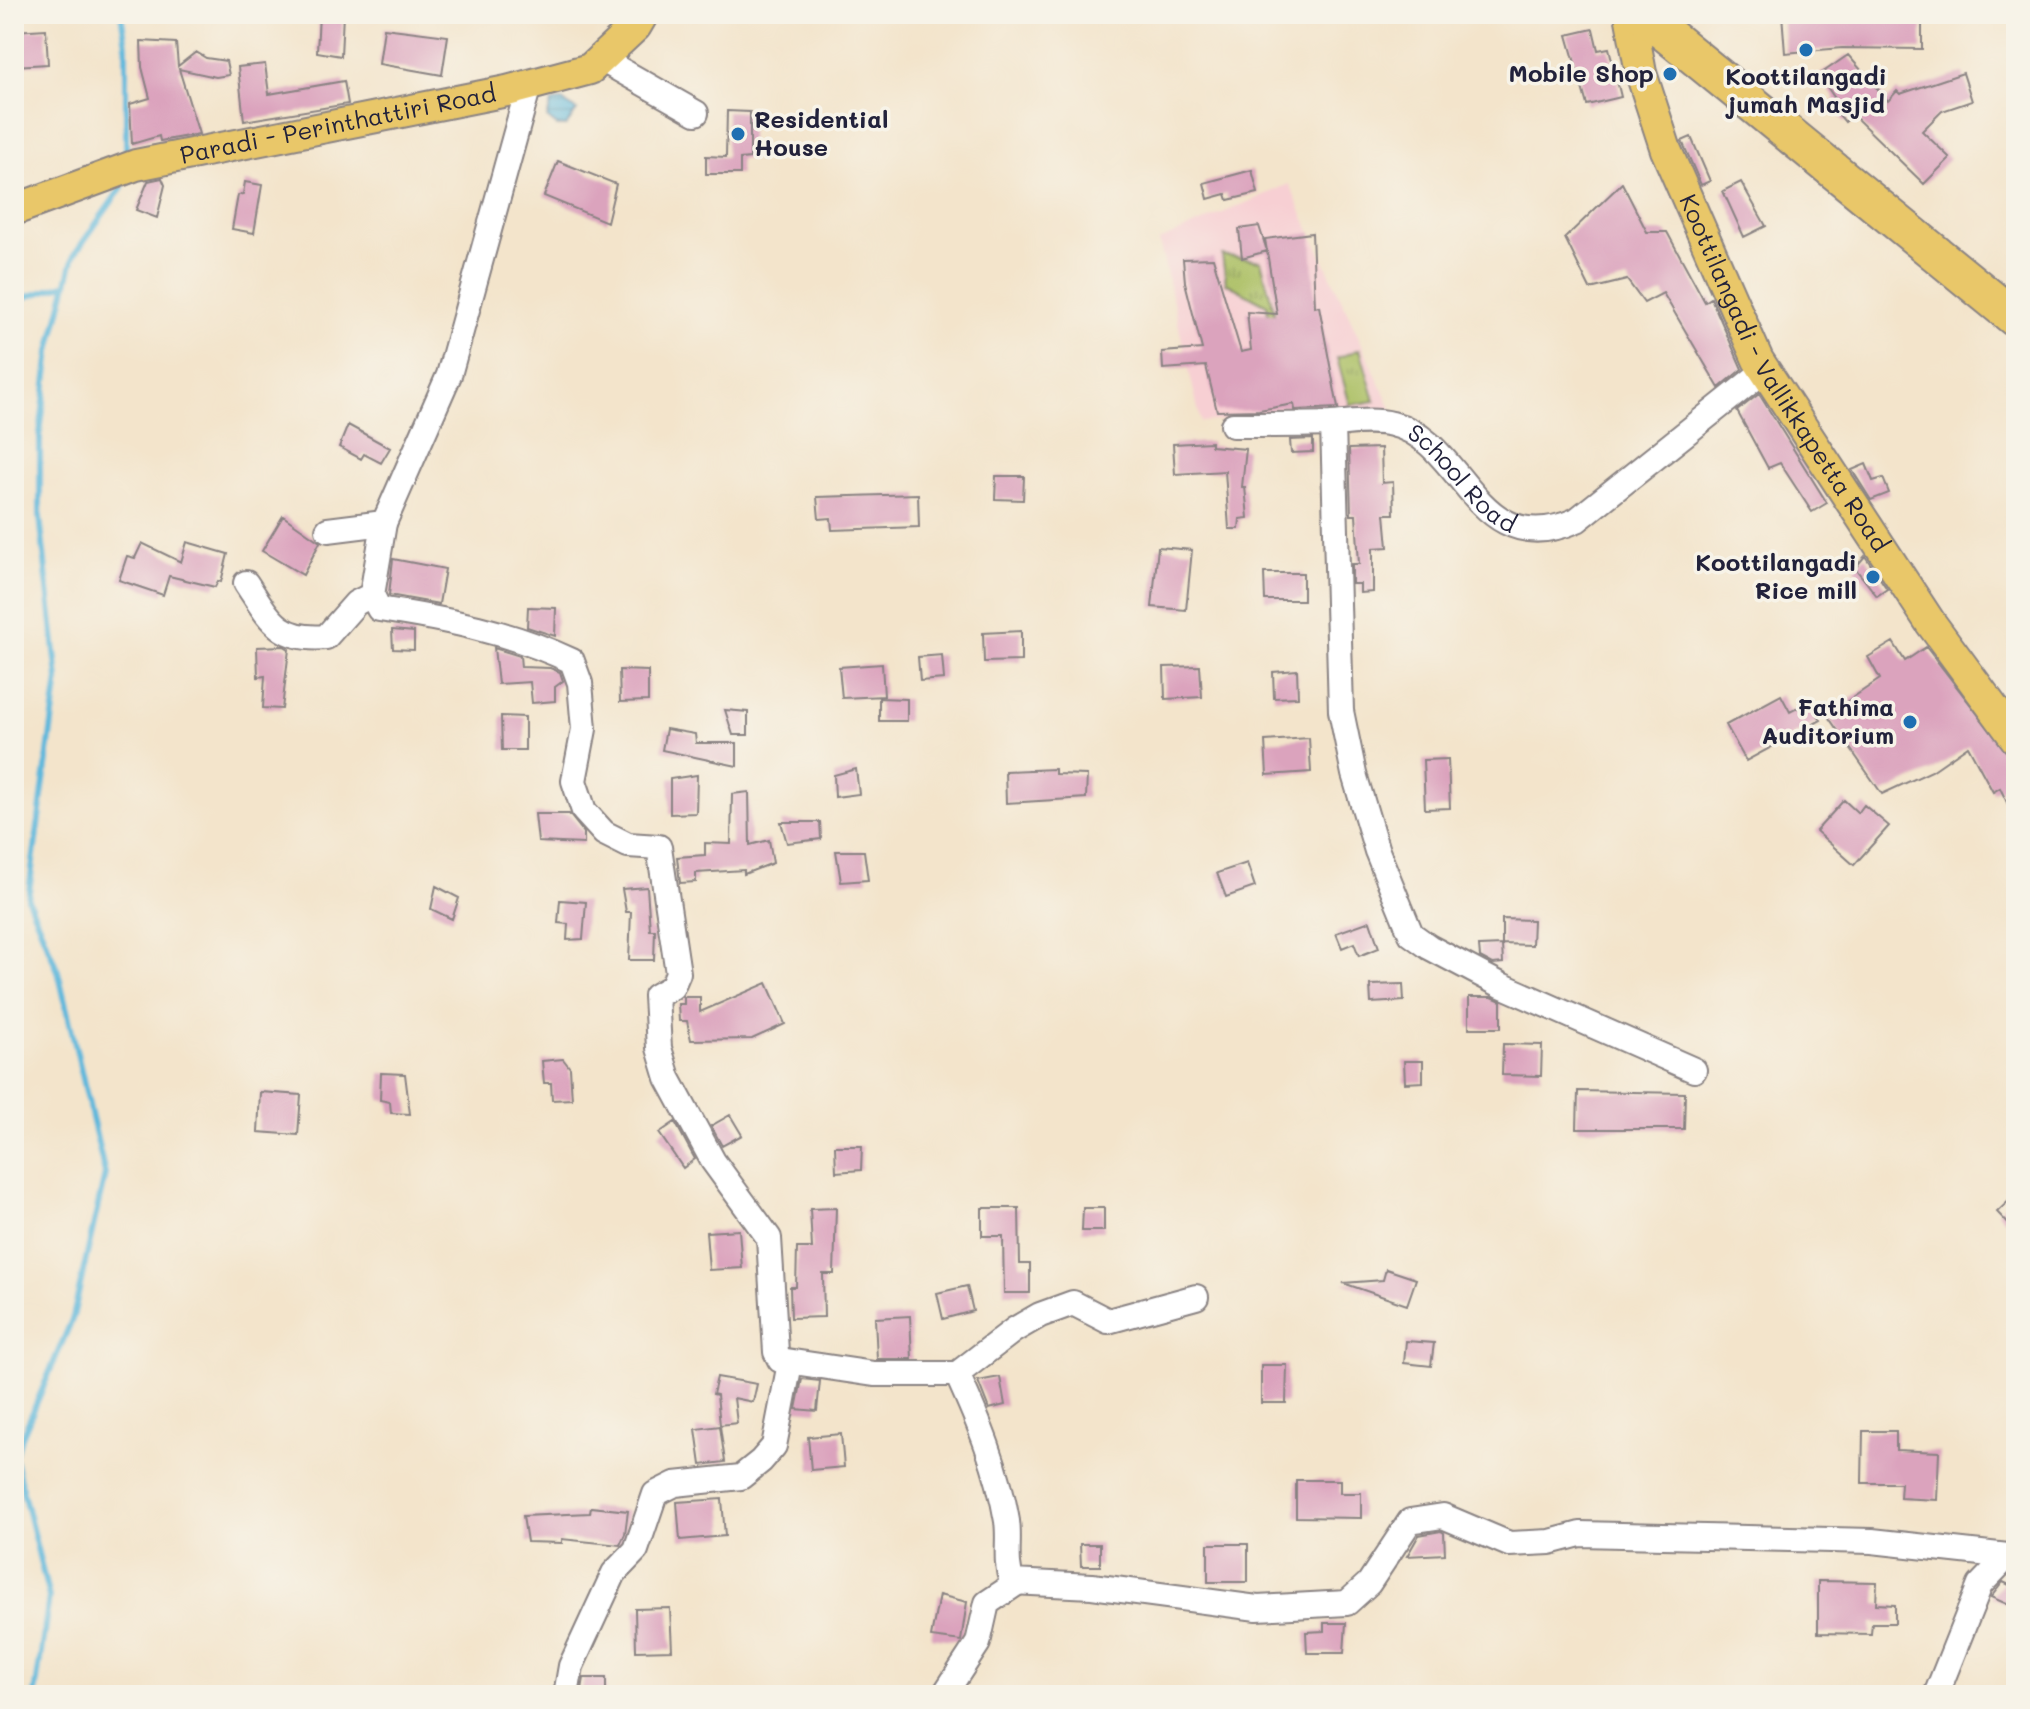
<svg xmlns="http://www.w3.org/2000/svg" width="2030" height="1709" font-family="Mali,sans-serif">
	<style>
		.built { fill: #f7cfd3 }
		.park { fill: url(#park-tufts); stroke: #667050; stroke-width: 2 }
		.water { fill: url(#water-rules); stroke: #406d8b; stroke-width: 2 }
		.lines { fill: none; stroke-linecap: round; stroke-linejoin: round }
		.stream { stroke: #5eb8db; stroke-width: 6 }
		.building { fill: #dba3bd }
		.minor-casing { stroke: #8a8383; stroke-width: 28 }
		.major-casing { stroke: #8a8383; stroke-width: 34 }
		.highway-casing { stroke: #8a8383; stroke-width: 40 }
		.minor { stroke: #fff; stroke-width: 24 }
		.major { stroke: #e9c769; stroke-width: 30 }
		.highway { stroke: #e9c769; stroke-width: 36 }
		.poi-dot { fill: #1f6fb2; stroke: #f7f3e8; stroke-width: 3 }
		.labels { text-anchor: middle; stroke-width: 7; stroke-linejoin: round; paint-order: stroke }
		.poi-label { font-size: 24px; font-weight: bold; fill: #22223b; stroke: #f7f3e8; text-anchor: end }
		.street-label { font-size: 24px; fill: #22223b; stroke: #f7f3e8 }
	</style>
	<defs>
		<pattern id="park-tufts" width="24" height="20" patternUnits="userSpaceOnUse" patternTransform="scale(2)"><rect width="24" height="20" fill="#abbf64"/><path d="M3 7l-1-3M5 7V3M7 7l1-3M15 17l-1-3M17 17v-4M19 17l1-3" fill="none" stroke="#8b9b54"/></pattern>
		<pattern id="water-rules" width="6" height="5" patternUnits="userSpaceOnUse" patternTransform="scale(2)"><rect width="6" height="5" fill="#5eb8db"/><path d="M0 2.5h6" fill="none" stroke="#4d95b3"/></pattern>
	</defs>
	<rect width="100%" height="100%" fill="#f7f3e8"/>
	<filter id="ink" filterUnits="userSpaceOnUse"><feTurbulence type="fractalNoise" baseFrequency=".0125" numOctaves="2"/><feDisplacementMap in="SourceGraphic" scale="16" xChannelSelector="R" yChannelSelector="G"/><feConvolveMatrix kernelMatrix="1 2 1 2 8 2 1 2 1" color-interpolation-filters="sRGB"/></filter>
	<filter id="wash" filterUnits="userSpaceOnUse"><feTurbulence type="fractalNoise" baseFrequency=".006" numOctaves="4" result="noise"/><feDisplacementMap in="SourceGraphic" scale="32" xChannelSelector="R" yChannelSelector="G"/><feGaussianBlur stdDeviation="1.8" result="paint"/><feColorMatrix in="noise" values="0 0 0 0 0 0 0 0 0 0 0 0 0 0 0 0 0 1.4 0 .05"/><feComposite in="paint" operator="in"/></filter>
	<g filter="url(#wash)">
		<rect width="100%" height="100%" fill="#f3e4cb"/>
		<!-- built -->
		<path class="built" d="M1289,184l103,226 -191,12 -42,-181z"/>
		<!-- park -->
		<path class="park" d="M1222,255l39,6 13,50 12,83 -11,1 -8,-90 -41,-22z
			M1360,349l15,52 -25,4 -13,-47z"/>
		<!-- water -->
		<path class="water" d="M562,101l15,9 -11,16h-9l-10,-8 5,-16z"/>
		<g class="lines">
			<!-- stream -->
			<path class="stream" d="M121,14l5,31v114
				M14,301l53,-17
				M14,1456l59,-139 32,-143 -47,-203 -30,-72 30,-220 -18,-162v-83l10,-83 24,-96 48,-68
				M14,1456l35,141 -14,98"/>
		</g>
		<g id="blocks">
			<!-- building -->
			<path class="building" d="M319,14h24l-2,42 -24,-4z
				M1782,14h47l1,4 15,-4h77v35l-80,-1 -57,5z
				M384,28l64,8 -6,39 -63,-11z
				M46,29l2,35 -34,2v-35z
				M1593,29l5,21 11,-2 12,49 -34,8 -20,-70z
				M141,41l35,2 2,23 18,-14 10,6 20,3 3,14 -13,2 -37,-8 20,65 -39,7 -1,-5 -27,8 -2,-40 20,-6 -8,-31z
				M1848,55l40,46 9,-10 3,3 63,-21 9,28 -30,10 -20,20 28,27 -26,26 -71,-69 -8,7 -15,-18 6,-4 -17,-25z
				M265,64l4,30 75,-13 4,23 -104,17 -6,-54z
				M727,111l23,1v46l-10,1v15h-34v-18l20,1z
				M1691,137l19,44 -9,4 -19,-44z
				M558,161l58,23 -9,38 -63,-26z
				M1252,170l6,23 -30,7 -2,-6 -18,5 -4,-16z
				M162,178l3,7 -8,33 -21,-8 12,-29z
				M245,182l17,3 -8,48 -22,-4 6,-34 5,-1z
				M1741,182l25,44 -22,11 -21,-46z
				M1622,183l25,49h20l38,70 6,-4 31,71 -23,19 -56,-95 -19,10 -17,-23 -37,9 -25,-51z
				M1259,226l8,25 -25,7 -3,-29z
				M1312,233l3,74 4,-1 19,102 -43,2 -1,-6 -35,6 -42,1 -11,-45 -43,3 -1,-17 40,-3 -17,-67 -2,-23 30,-1 28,94 10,-2 -4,-38 30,2 -12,-75z
				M1759,394l68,109 -15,9 -32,-49 -12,5 -31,-57z
				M348,425l42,23 -9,15 -17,-9 -3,5 -22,-12z
				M1313,439v13l-22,1 -1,-13z
				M1211,442v4l35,3 -4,38h3l3,31 -8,1 -1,10h-10l-4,-58 -50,3 -2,-30z
				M1381,448l1,35 11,-1 1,32h-9l3,33 -15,1v44l-13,1v-9h-8v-20h7l-3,-49h-5l-2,-66z
				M1866,464l7,17 10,-3 6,15 -18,7 -19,-30z
				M996,476h28l-1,24 -28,-1z
				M918,494l1,33 -87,3 -1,-12 -12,1 -2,-22z
				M283,516l37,26 -17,33 -41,-24z
				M187,542l41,12 -7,28 -3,-1 -3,6 -46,-11 -6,19 -44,-15 8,-24 8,2 7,-15 39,19z
				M1158,547l34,3 -6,60 -34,-3z
				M1865,556l22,33 -10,7 -22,-28z
				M393,559l52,10 -6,35 -50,-9z
				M1264,573h39v27h-38z
				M528,607l28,1 -1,28 -28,-9z
				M392,630l22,2v18l-21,-1z
				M1021,631v30l-37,1 -1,-29z
				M1893,642l12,19 21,-14 90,117v57l-16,-33 -7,4 -25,-46 -36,25 -50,23 -55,-79 53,-36 -12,-22z
				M284,646l5,3 -7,60 -19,-1 2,-32 -7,1 -1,-30z
				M494,648l26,8 1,11 29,1 10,4 3,9 -8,6v14l-23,2 -2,-21 -32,2z
				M942,655l2,24 -24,2 -2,-24z
				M882,664l2,32 -42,2 -3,-31z
				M1200,666l2,31 -37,2 -1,-32z
				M619,670l29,1v30l-28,1z
				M1297,670l1,27 -24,1 -1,-26z
				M1781,695l9,17 21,-11 10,19 -75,41 -20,-36z
				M879,698l28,1v22h-28z
				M725,710l23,2v23h-15z
				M501,716l24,1v33h-23z
				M666,729l29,5 1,9h41v23l-75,-16z
				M1309,738l2,34 -44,3 -2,-34z
				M1448,759l2,49 -25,1 -2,-49z
				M856,769l3,25 -24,3 -1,-22z
				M1055,769v5l32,1 -1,23 -80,5 -1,-32z
				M697,775l-1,38 -26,1v-35z
				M749,792l1,53 19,-5 4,23 -29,11v-4l-48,3v9l-16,1 -3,-26 28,-2v-12l26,1 1,-50z
				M1844,800l14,13 6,-8 25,21 -35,39 -38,-34z
				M535,814h34l15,19v11l-46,-2z
				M781,822h39l1,17 -34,4z
				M836,851h28l4,29 -27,2z
				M1247,863l8,24 -29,10 -9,-24z
				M436,886l23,12 -7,21 -21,-10z
				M647,887l3,43h5l-1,30h-25l2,-48h-5l-4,-23z
				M560,900l26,2 -3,37 -16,1 1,-16 -10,-1z
				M1502,919l31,1 -1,25 -30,-1z
				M1370,921l9,27 -20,8 -5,-13 -12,5 -6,-15z
				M1502,945l1,18 -10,1 -13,-7 -1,-11z
				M767,983l18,41 -33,15 -61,1 -4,-19h-8l-1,-17h6v-7h16v15z
				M1403,984l1,17 -33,2 -1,-18z
				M1469,997h23l9,4v27h-32z
				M1503,1044l39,1 -1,31 -39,-1z
				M563,1059l7,9 2,31 -20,1 -1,-17h-7l-2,-22z
				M1404,1061h19v21l-18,1z
				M381,1073l24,1 5,40 -19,-1 -1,-11 -10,-2z
				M1578,1091l107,2 -1,36h-107z
				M260,1092l41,3 -3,40 -40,-3z
				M730,1115l12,20 -20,11 -11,-20z
				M675,1122l20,37 -12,9 -24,-35z
				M835,1146h27l-1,24 -25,2z
				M2016,1194v38l-19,-20z
				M836,1208l-2,66h-11l1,43 -33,1 -1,-31h6l1,-39h15l-2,-39z
				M982,1208h37l1,56h10v29h-26l-1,-57h-21z
				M1083,1208h21v23h-22z
				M739,1230l3,38 -33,2 -3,-38z
				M1386,1269l30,10 -9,26 -64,-22 40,-3z
				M967,1286l6,25 -30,8 -6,-26z
				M910,1316l2,43h-35l-2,-41z
				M1406,1341l28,2 -3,23 -27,-3z
				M1261,1365h26l-1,38h-25z
				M717,1377l40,7 -4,18 -19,-4 3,25 -17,2 -3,-30 -4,-1z
				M1000,1377l5,28 -16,4 -11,-28z
				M802,1379l18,2 -3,30 -21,-2z
				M720,1426l5,36 -24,3 -5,-36z
				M1863,1431h33v19l43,2 -2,48 -37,-2 1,-15h-39z
				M841,1434l3,33 -33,3 -3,-33z
				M1296,1480h44v13h21v25l-65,-1z
				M722,1499l3,37 -45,4 -3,-38z
				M591,1507l37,4 -3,23 -5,11 -58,-6v4l-35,-1 -4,-26 67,-3z
				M1441,1531l3,2 1,21 -38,2 12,-21z
				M1080,1544h20v22h-19z
				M1208,1544h40v38h-40z
				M1818,1581l59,1 -1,22 19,1v18h-23l-1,11 -53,-1z
				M2003,1582l13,6 -7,17 -18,-8z
				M939,1595l28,7 -6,39 -30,-4z
				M670,1608l2,42 -36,1 -1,-42z
				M1324,1623h22l-2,30h-37l-1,-21 18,-1z
				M584,1678h22v17h-25z"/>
		</g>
	</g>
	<g filter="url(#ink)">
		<use href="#blocks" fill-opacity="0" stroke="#8a8383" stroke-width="2"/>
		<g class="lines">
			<!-- minor casing -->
			<g class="minor-casing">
				<g id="minor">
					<path d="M601,59l95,54"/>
					<path d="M529,85l-80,290 -65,148 -12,72 7,14c66,10 132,23 193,52l8,22 4,46 -10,52 10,30 20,22 24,12 31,2 19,126 -6,14 -16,9 3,52 9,30 45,83 56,77 7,114 4,8 94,14h83l57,-44 26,-15 33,-12 35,18 88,-24"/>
					<path d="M1333,424l8,287 13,63 23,77 34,83 18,13 72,38 193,85"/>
					<path id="s1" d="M1233,425c33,0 65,0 98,-1 19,-1 42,-5 61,0 73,16 83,141 185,96l188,-150"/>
					<path d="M328,530l56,-7"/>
					<path d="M246,583c24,36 32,58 80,54l30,-34 16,-8"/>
					<path d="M957,1374c22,48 41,94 50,147 3,21 -3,39 5,61l80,4 165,22 90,-5 22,-20 41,-62 33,-5 66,28 41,-2 30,-8 292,7 136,15"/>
					<path d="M566,1695l5,-29 43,-93 22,-23 19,-56 20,-10 66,-7 20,-16 13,-15 16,-83"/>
					<path d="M944,1695l34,-52 9,-40 30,-20"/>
					<path d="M1936,1695l44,-110 28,-29 8,2"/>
				</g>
			</g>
			<!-- major casing -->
			<g class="major-casing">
				<g id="major">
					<path id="s2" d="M1630,14l11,59 25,77 92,210 172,262 86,117"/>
					<path id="s3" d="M14,210l122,-45 371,-74 83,-22 46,-43 7,-12"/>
				</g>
			</g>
			<!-- highway casing -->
			<g class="highway-casing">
				<path id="highway" d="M1642,14l374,305"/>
			</g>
			<!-- minor -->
			<use href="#minor" class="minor"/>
			<!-- major -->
			<use href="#major" class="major"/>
			<!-- highway -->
			<use href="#highway" class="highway"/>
		</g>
	</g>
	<!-- markers -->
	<g class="poi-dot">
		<circle cx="1806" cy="50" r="8"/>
		<circle cx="1670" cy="74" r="8"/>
		<circle cx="738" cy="134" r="8"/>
		<circle cx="1873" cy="577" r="8"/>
		<circle cx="1910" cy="722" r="8"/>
	</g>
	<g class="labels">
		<!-- poi labels -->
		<g class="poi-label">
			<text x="1654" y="82">Mobile Shop</text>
			<text x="1806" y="85" text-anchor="middle">Koottilangadi<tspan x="1806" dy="28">jumah Masjid</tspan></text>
			<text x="754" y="128" text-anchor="start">Residential<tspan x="754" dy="28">House</tspan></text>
			<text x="1857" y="571">Koottilangadi<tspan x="1857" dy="28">Rice mill</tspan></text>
			<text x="1894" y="716">Fathima<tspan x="1894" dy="28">Auditorium</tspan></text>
		</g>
		<!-- street labels -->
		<g class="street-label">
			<text dy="8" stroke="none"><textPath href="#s3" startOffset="336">Paradi - Perinthattiri Road</textPath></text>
			<text dy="8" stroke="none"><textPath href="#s2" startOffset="394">Koottilangadi - Vallikkapetta Road</textPath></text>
			<text dy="8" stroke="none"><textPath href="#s1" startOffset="250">School Road</textPath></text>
		</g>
	</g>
	<!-- margin -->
	<rect width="2030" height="1709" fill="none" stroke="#f7f3e8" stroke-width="48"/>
</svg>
